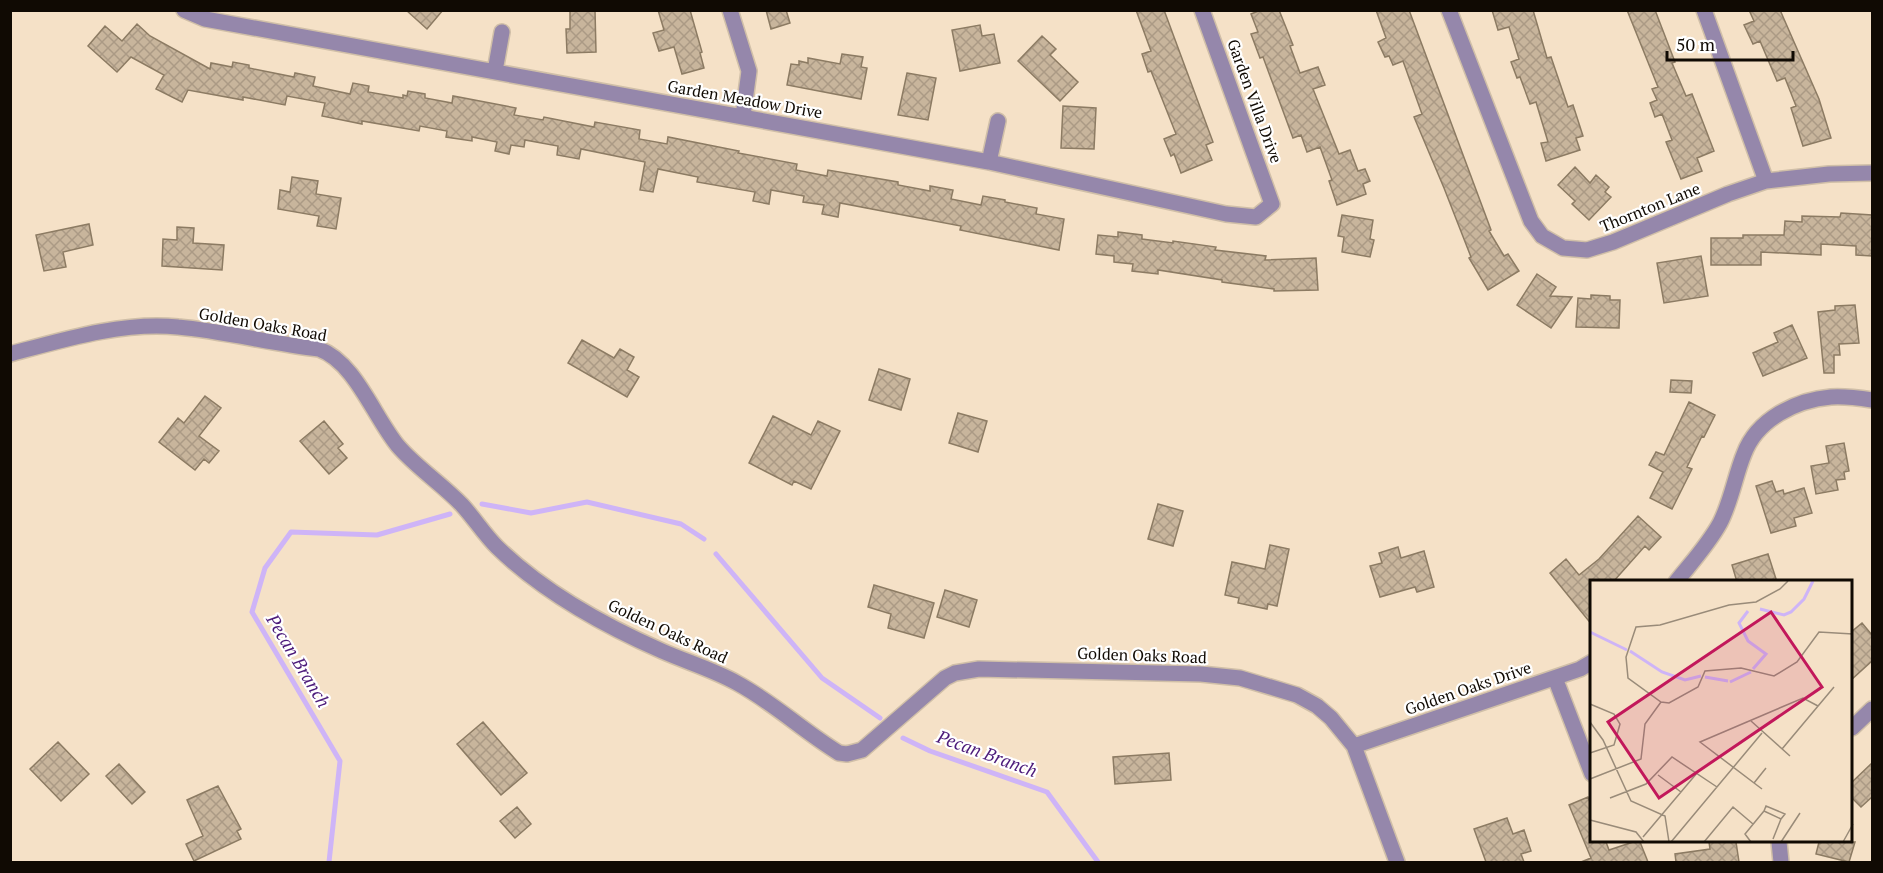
<svg xmlns="http://www.w3.org/2000/svg" width="1883" height="873" font-family="'PT Serif',serif">
	<style>
		.lines { fill: none; stroke-linecap: round; stroke-linejoin: round }
		.stream { stroke: #ceb4f7; stroke-width: 5 }
		.building { fill: url(#building-cross-hatch); stroke: #8c7b63; stroke-width: 1.5 }
		.minor-casing { stroke: #d0bfa8; stroke-width: 18 }
		.minor { stroke: #9587ab; stroke-width: 15 }
		.labels { text-anchor: middle; stroke-width: 4.5; stroke-linejoin: round; paint-order: stroke }
		.street-label { font-size: 16px; fill: #100a03; stroke: #fff }
		.water-label { font-size: 18px; font-style: italic; fill: #4c1b7a; stroke: #fff }
		.inset-river { fill: none; stroke: #ceb4f7; stroke-width: 3 }
		.inset-road { fill: none; stroke: #998b79; stroke-width: 1.5 }
		.view { fill: #c2185b; fill-opacity: 0.15; stroke: #c2185b; stroke-width: 3 }
		.inset-edge { fill: none; stroke: #100a03; stroke-width: 3 }
	</style>
	<defs>
		<pattern id="building-cross-hatch" width="8" height="8" patternUnits="userSpaceOnUse" patternTransform="scale(1.5)"><rect width="8" height="8" fill="#c8b59c"/><path d="M0 0l8 8M0 8l8-8" fill="none" stroke="#ab9a85"/></pattern>
	</defs>
	<rect width="100%" height="100%" fill="#f5e1c7"/>
	<g class="lines">
		<!-- stream -->
		<path class="stream" d="M482,504l49,9 56,-11 94,22 23,15
			M716,554l106,124 58,40
			M903,738l27,13 117,41 51,70
			M329,862l11,-101 -88,-149 13,-44 26,-36 86,3 73,-21"/>
	</g>
	<!-- building -->
	<path class="building" d="M406,10h37l-16,19z
		M570,10h25l1,42 -29,1 -1,-24h4z
		M658,10h32l12,42 -2,1 4,15 -22,6 -8,-27 -15,4 -6,-18 11,-3z
		M766,10h20l4,13 -19,6z
		M1136,10h28l49,132 -7,3 6,15 -31,13 -7,-19 -3,2 -7,-17 12,-5 -25,-63 -3,1 -6,-18 9,-3z
		M1261,10h18l14,35 -3,1 10,27 18,-6 7,18 -12,4 26,65 11,-4 8,21 7,-2 5,12 -7,3 3,10 -29,11 -8,-24 3,-1 -12,-33 -13,5 -6,-17 -8,3 -30,-81 -3,1 -9,-24 7,-2 -7,-18z
		M1376,10h33l82,220 -2,1 15,25 4,-2 11,17 -31,19 -19,-32 2,-1 -27,-69 -30,-71 8,-3 -19,-53 -10,4 -4,-9 -4,1 -7,-15 8,-4z
		M1492,10h41l14,48 4,-1 17,50 5,-2 10,31 -7,2 4,12 -34,11 -5,-18 7,-1 -12,-40 -6,2 -10,-27 -3,1 -6,-16 8,-3 -10,-32 -11,3z
		M1627,10h28l20,52 -3,1 14,33 6,-2 22,57 -17,7 5,13 -21,8 -15,-37 6,-2 -10,-26 -7,3 -5,-14 7,-3 -5,-11 6,-2z
		M1749,10h31l39,89 12,39 -28,8 -12,-38 5,-2 -11,-28 -8,3 -17,-40 -7,3 -9,-19 10,-4z
		M137,24l13,12 60,33 1,-6 21,4 1,-5 16,3v3l45,9 1,-4 20,4 -2,9 37,8 3,-11 16,3 -1,6 35,6v-3l4,1 1,-5 17,3v4l27,5 1,-7 63,12 -2,7 29,5 1,-3 50,10 1,-5 45,8 -1,9 28,5 1,-7 71,14 -1,2 59,11 -1,6 31,6 1,-6 70,12v3l32,6v-5l23,4 -2,9 30,6 2,-9 22,4v2l32,6 -1,6 28,5 -5,31 -99,-20 1,-4 -121,-23 -2,14 -16,-3 2,-9 -21,-3 1,-6 -33,-6 -2,14 -16,-3 2,-9 -58,-10 1,-5 -40,-8 -5,23 -13,-2 5,-28 -64,-13 -2,10 -22,-4 1,-9 -33,-6 -1,7 -13,-2 -2,9 -14,-3 2,-9 -25,-5v4l-26,-4 1,-6 -27,-5 -1,5 -57,-10v3l-40,-8 3,-13 -38,-7 -2,9 -42,-8v3l-55,-10 -6,12 -26,-13 8,-14 -33,-18 -14,15 -29,-26 17,-20 17,15z
		M980,25l2,11 12,-2 6,29 -40,8 -8,-41z
		M1042,36l14,13 -6,6 28,27 -18,19 -42,-40z
		M842,54l21,3 -2,10 6,1 -6,31 -74,-14 4,-21 8,1v-4l9,2v-5l32,6z
		M907,73l29,5 -8,42 -30,-5z
		M1063,106l33,2 -2,41 -33,-1z
		M1575,167l15,16 6,-8 13,12 -4,5 6,5 -22,23 -17,-16 3,-3 -17,-16z
		M292,177l26,4 -2,13 25,4 -5,31 -19,-3 2,-10 -41,-7 2,-19 10,2z
		M1841,213l31,2v41l-16,-1v-9l-35,-2v11l-60,-3v13h-50v-27h32v-3h41l1,-14 17,1v-6l38,1z
		M1342,215l31,5 -3,19 4,1 -4,17 -28,-5 2,-15 -6,-1z
		M89,224l4,21 -30,7 3,15 -22,4 -8,-36z
		M177,227l17,1 -1,15 31,2 -2,25 -60,-4 1,-27 14,1z
		M1118,232l24,3v4l31,4v-2l43,6 -1,3 51,6 -1,4 51,-2 2,32 -44,1v-2l-52,-7v-2l-64,-10v4l-26,-3 1,-7 -19,-2v-6l-18,-2 2,-19 20,2z
		M1701,256l7,40 -44,7 -7,-40z
		M1537,274l19,13 -6,9 22,1 -21,31 -34,-23z
		M1591,295l19,1v4h10l-1,28 -43,-1 2,-29 13,1z
		M1855,305l4,38 -20,1 1,11h-6v18h-10l-6,-61 17,-2v-4z
		M1792,325l15,33 -44,18 -10,-23 25,-11 -4,-9z
		M582,340l32,18 6,-9 14,8 -7,13 12,7 -12,20 -59,-34z
		M879,369l31,10 -9,31 -32,-10z
		M1671,380l21,1 -1,12 -21,-1z
		M205,396l16,12 -22,28 20,15 -10,12 -5,-4 -9,11 -36,-28 19,-24 6,5z
		M1689,402l26,13 -11,22 -2,-1 -15,31 5,2 -20,40 -22,-11 13,-26 -14,-7 7,-13 8,3z
		M958,413l29,8 -9,31 -29,-9z
		M773,416l38,19 7,-14 22,10 -29,58 -17,-8 -2,4 -43,-22z
		M324,421l19,23 -5,4 9,10 -18,16 -29,-33z
		M1844,443l5,28 -5,1 1,7 -9,1 2,10 -22,4 -5,-28 18,-3 -3,-17z
		M1772,481l4,11 7,-2 1,4 20,-6 8,25 -18,5 2,8 -25,7 -15,-47z
		M1158,504l25,7 -10,35 -25,-7z
		M1638,516l23,21 -12,13 -4,-4 -32,36h-21v43l-42,-52 16,-14 13,16 20,-16z
		M1270,545l19,4 -12,57 -9,-2 -1,5 -29,-6 1,-5 -14,-3 7,-33 33,7z
		M1398,547l3,11 23,-7 10,36 -17,5 -2,-5 -35,10 -10,-31 12,-3 -3,-10z
		M1768,554l9,28h-40l-5,-17z
		M874,585l60,18 -10,35 -36,-10 3,-14 -23,-7z
		M945,590l32,10 -8,27 -32,-10z
		M1862,623l10,12v26l-21,19v-48z
		M483,722l44,51 -26,22 -44,-51z
		M58,742l31,32 -28,27 -31,-32z
		M1169,753l2,27 -56,4 -2,-27z
		M1872,763v34l-11,10 -10,-10v-14z
		M119,764l26,28 -13,12 -26,-28z
		M218,786l23,43 -4,2 4,8 -47,22 -8,-17 17,-8 -16,-36z
		M1588,797l4,11v34h14l3,8 24,-8h7l8,20h-67l10,-4 -22,-53z
		M517,807l14,17 -16,14 -15,-17z
		M1507,818l6,16 11,-4 7,21 -10,3 3,8h-38l-12,-33z
		M1709,842h27l3,20h-63l-1,-8 35,-5z
		M1819,842h36l-6,20 -33,-8z"/>
	<g class="lines">
		<!-- minor casing -->
		<g class="minor-casing">
			<path id="minor" d="M184,10l21,9 784,143 237,52 30,3 16,-13 -70,-194
				M730,10l19,61 -6,45
				M1449,10l82,211 11,15 21,12 24,2 26,-8 115,-48 38,-13 63,-7 43,-1
				M1704,10l62,171
				M495,71l7,-39
				M989,162l9,-41
				M10,354c52,-14 114,-33 168,-27 47,4 94,17 141,22 36,13 55,68 79,97 19,22 44,38 64,59 12,13 22,29 35,42 46,45 106,78 165,104 25,11 52,19 75,32 37,20 66,48 102,70l8,1 15,-4 83,-72 10,-5 24,-4 222,5 39,4 57,17 20,11 14,12 23,28 43,116
				M1676,582c15,-19 32,-37 44,-59 11,-21 15,-47 24,-69 13,-35 52,-54 87,-57 14,-1 28,1 41,3
				M1555,678l37,96
				M1852,728l20,-19
				M1354,746l226,-77 12,-7
				M1779,842l2,20"/>
		</g>
		<!-- minor -->
		<use href="#minor" class="minor"/>
	</g>
	<g class="labels">
		<!-- street labels -->
		<g class="street-label">
			<text transform="translate(745 99) rotate(10)" y="6">Garden Meadow Drive</text>
			<text transform="translate(1255 101) rotate(70)" y="6">Garden Villa Drive</text>
			<text transform="translate(1650 207) rotate(-22)" y="6">Thornton Lane</text>
			<text transform="translate(263 324) rotate(10)" y="6">Golden Oaks Road</text>
			<text transform="translate(668 631) rotate(25)" y="6">Golden Oaks Road</text>
			<text transform="translate(1142 655) rotate(2)" y="6">Golden Oaks Road</text>
			<text transform="translate(1468 688) rotate(-19)" y="6">Golden Oaks Drive</text>
		</g>
		<!-- water labels -->
		<g class="water-label">
			<text transform="translate(298 661) rotate(59)" y="6">Pecan Branch</text>
			<text transform="translate(987 754) rotate(20)" y="6">Pecan Branch</text>
		</g>
	</g>
	<!-- overview -->
	<g transform="translate(1590 580)">
		<rect width="262" height="262" fill="#f5e1c7"/>
		<path class="inset-river" d="M170,29l24,6 7,-3 13,-13 9,-18M158,31l-9,12 9,18 18,13 -13,15M0,52l37,18M40,71l32,21 23,8 16,-4M115,97l23,4M140,102l21,-10"/>
		<path class="inset-road" d="M198,1l-8,8 -24,13 -27,3 -69,20 -24,2 -10,30 2,21 33,24 8,1 29,-16 7,-16 36,-3 33,8 23,-14 22,-30 34,2M0,124l24,10 6,10 -6,21 -24,8M161,141l39,35M0,142l13,18 28,61 34,15 4,26M192,169l52,-62M68,195l23,17M0,199l51,-20 4,-35 16,-22M164,203l12,-15M172,209l-62,-47 103,-44 15,8M20,218l36,-14 26,-27 45,30M174,231l2,-5 19,8 -4,5M0,240l46,12 8,10M53,257l54,-64M81,262l91,-109M114,262l29,-35 20,17M161,262l-6,-8 19,-23 17,8 -8,20M191,262l19,-29M253,262l10,-18"/>
		<path class="view" d="M181,32l51,75 -163,111 -51,-76z"/>
		<rect width="262" height="262" class="inset-edge"/>
	</g>
	<!-- border -->
	<rect width="1883" height="873" fill="none" stroke="#100a03" stroke-width="24"/>
	<!-- scale -->
	<path d="M1667 51v9h126v-9" fill="none" stroke="#100a03" stroke-width="3"/>
	<text x="1676" y="51" font-size="18" fill="#100a03" stroke="#ffffff" stroke-width="4.5" paint-order="stroke">50 m</text>
</svg>
